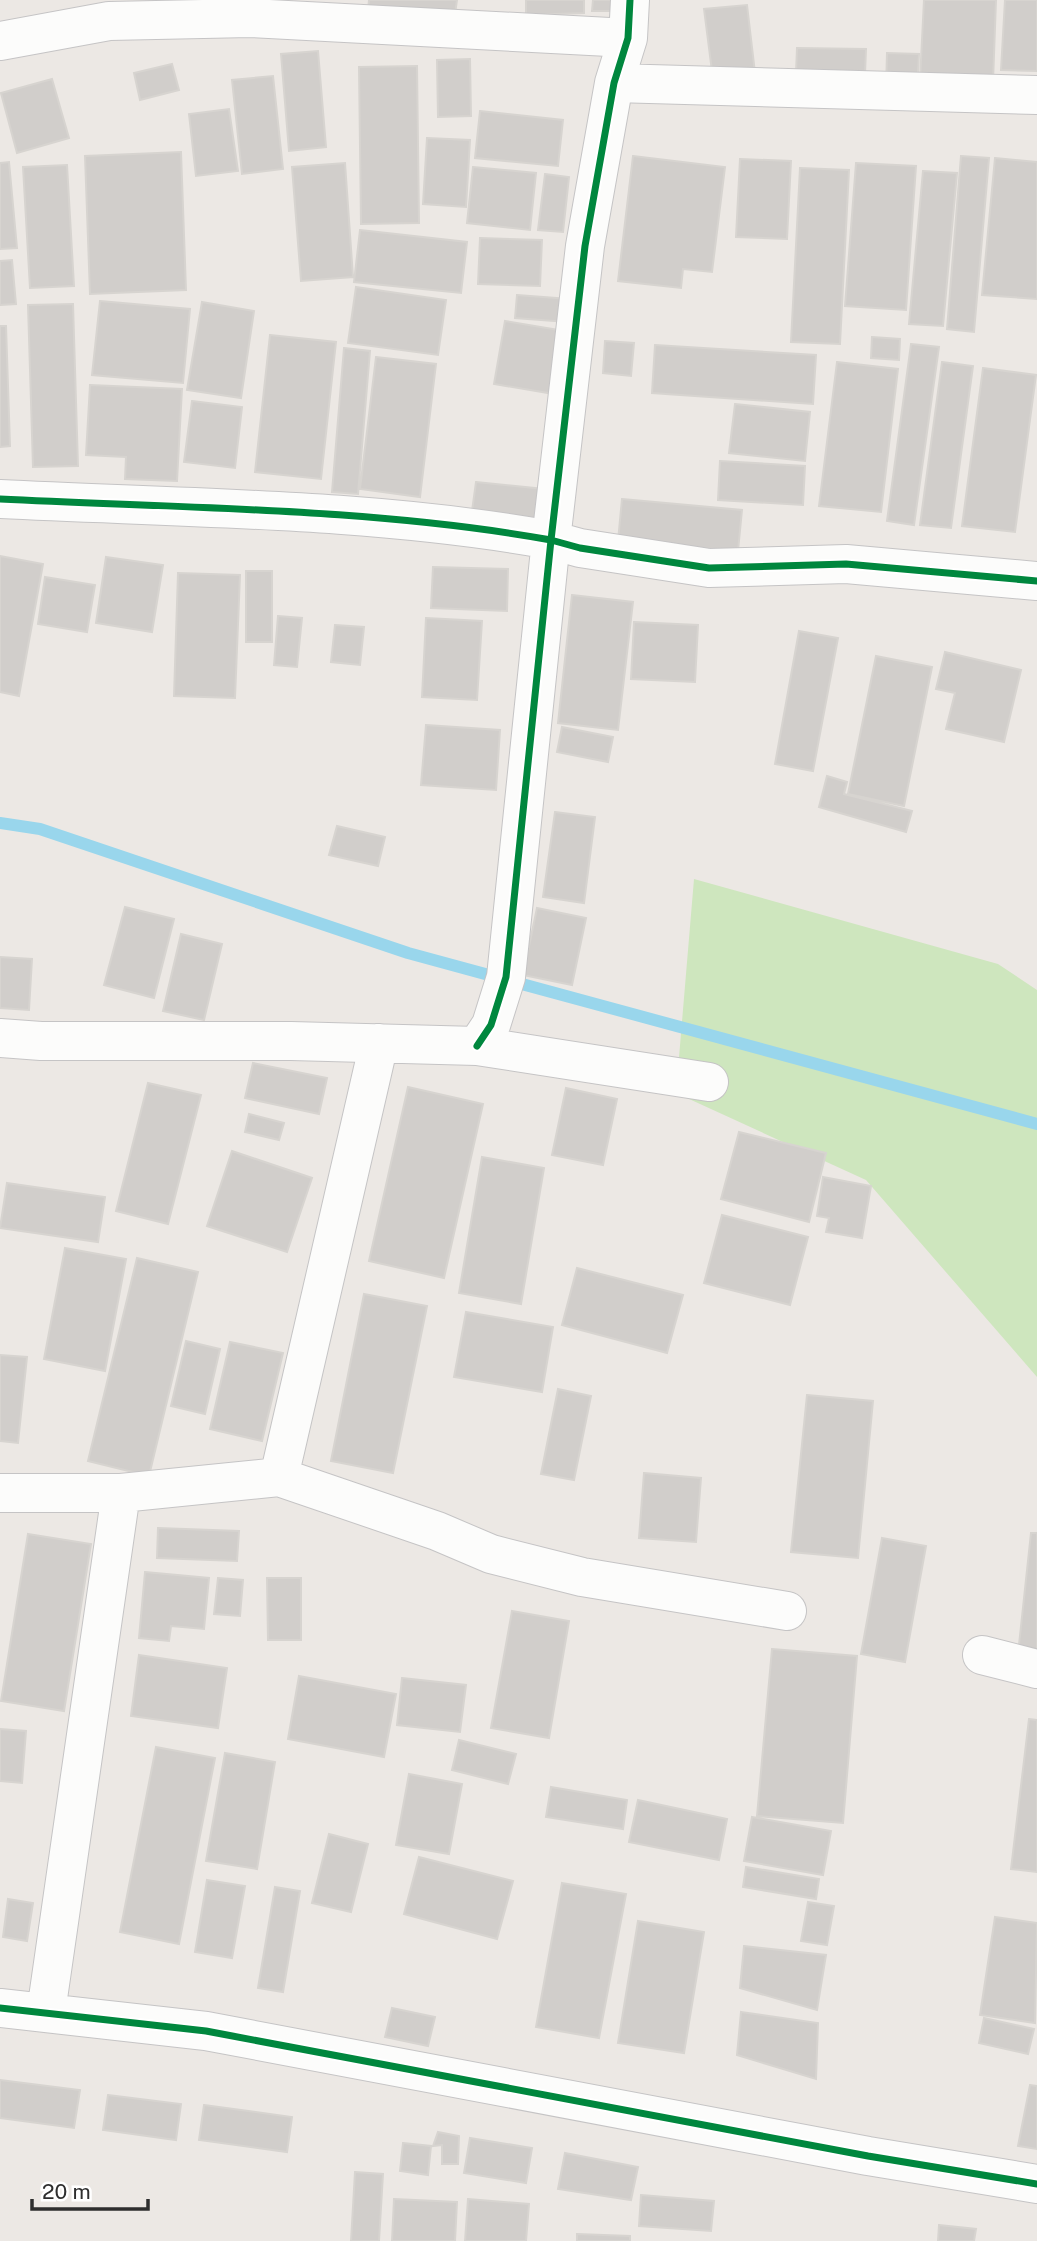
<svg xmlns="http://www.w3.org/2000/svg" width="1037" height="2241" font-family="'Public Sans',sans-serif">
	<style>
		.green { fill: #cee6be }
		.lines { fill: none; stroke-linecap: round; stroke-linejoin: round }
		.stream { stroke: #99d6ec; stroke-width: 12 }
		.building { fill: #d1cecb; stroke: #d7d4d0; stroke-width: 2 }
		.minor-casing { stroke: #c5c4c5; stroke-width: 40 }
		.minor { stroke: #fcfcfb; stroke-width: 38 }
		.cycleway-casing { stroke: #fff; stroke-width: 11 }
		.cycleway { stroke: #00873e; stroke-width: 7 }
	</style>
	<rect width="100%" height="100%" fill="#ece8e4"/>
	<!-- green -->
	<path class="green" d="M694,879l304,85 39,26v387l-171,-197 -190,-87z"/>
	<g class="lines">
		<!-- stream -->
		<path class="stream" d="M0,823l40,6 368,124 629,171"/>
	</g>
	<!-- building -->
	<path class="building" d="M369,0h88l-3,21 -86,-11z
		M526,0h58v13l-58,2z
		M593,0h20v11h-21z
		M924,0h72l-3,82 -73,-2z
		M1005,0h32v71l-36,-1z
		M747,5l8,68 -42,6 -9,-70z
		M797,48l69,1 -1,25 -69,-1z
		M318,51l8,96 -37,4 -8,-97z
		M887,53l32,1 -2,36 -31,-1z
		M470,59l1,57 -33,1 -1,-57z
		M172,64l7,26 -39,10 -6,-27z
		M417,66l2,157 -58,1 -2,-157z
		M273,76l10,93 -41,5 -10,-94z
		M52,79l17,59 -52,15 -16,-60z
		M229,109l9,62 -42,5 -7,-62z
		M480,111l83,9 -5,46 -83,-8z
		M427,138l43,2 -4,67 -43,-3z
		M181,152l5,138 -96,4 -5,-138z
		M633,156l92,11 -13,105 -29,-3 -2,19 -63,-7z
		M961,156l28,2 -15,174 -27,-3z
		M995,158l42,4v137l-55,-4z
		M740,159l51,2 -4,78 -51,-2z
		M9,162l8,86 -17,1v-86z
		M345,163l8,114 -52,4 -9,-114z
		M856,163l60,3 -10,144 -61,-4z
		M67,165l7,121 -44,2 -7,-121z
		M473,167l63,6 -6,57 -63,-7z
		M800,168l49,2 -9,174 -49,-2z
		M923,171l34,2 -14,153 -34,-2z
		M545,174l24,3 -6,55 -25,-2z
		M360,230l107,12 -6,51 -107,-11z
		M480,238l62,2 -2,46 -62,-2z
		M12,260l4,44 -16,1v-44z
		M356,287l90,13 -8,55 -90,-12z
		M517,295l52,4 -2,23 -52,-4z
		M100,301l90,8 -7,74 -91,-8z
		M202,302l52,9 -13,87 -54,-8z
		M73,304l5,162 -45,1 -5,-162z
		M505,321l60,10 -11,63 -60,-10z
		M0,326h6l4,120 -10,1z
		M270,335l66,7 -15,137 -66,-7z
		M872,337l28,2 -1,21 -28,-2z
		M605,341l29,2 -3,33 -28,-3z
		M911,344l28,3 -25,178 -27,-4z
		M655,345l161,10 -3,49 -161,-11z
		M344,348l26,3 -12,143 -26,-2z
		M376,357l60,7 -16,133 -60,-8z
		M837,362l61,7 -17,143 -62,-6z
		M942,362l31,4 -22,162 -31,-3z
		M983,368l53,7 -21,157 -53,-6z
		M90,385l92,4 -5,92 -52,-2 1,-22 -40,-2z
		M192,401l50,6 -7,61 -51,-6z
		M735,404l75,8 -5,49 -76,-8z
		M720,461l85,5 -2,39 -85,-5z
		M476,482l68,7 -3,30 -69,-8z
		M622,499l120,11 -4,41 -120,-10z
		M0,556l43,8 -24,132 -19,-4z
		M106,557l57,8 -11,67 -56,-9z
		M433,567l75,2 -1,42 -76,-3z
		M246,571h26v71h-26z
		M178,573l62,2 -5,123 -61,-2z
		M45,577l50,8 -8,47 -49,-8z
		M572,595l61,7 -15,128 -60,-7z
		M278,616l24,2 -5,49 -23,-2z
		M426,618l56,3 -5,79 -55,-3z
		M634,622l64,3 -3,57 -64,-3z
		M335,625l29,2 -4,38 -29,-3z
		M799,631l39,7 -25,133 -38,-7z
		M945,652l76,18 -17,72 -58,-13 9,-36 -19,-4z
		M876,656l56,11 -28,139 -56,-12z
		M426,725l74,5 -4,60 -75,-5z
		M562,727l51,10 -5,25 -51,-10z
		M827,776l20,6 -3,12 68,17 -6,21 -87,-25z
		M555,812l40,5 -11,86 -41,-6z
		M337,826l48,11 -7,29 -49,-11z
		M125,907l49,12 -20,79 -50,-13z
		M537,908l49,10 -14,67 -49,-10z
		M181,934l41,10 -18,76 -41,-9z
		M0,957l32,2 -3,51 -29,-2z
		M253,1063l74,15 -8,36 -74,-16z
		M148,1083l53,12 -33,129 -52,-13z
		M408,1087l75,17 -39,174 -75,-17z
		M566,1088l51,11 -14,66 -51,-10z
		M249,1114l35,9 -5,17 -34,-8z
		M739,1132l87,21 -17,69 -88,-23z
		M232,1151l80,27 -25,74 -80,-26z
		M482,1157l62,11 -23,136 -62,-11z
		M823,1177l48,9 -9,52 -36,-6 3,-14 -12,-2z
		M7,1183l98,14 -7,45 -98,-14z
		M722,1215l86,22 -18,68 -86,-22z
		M65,1248l61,11 -21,112 -61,-12z
		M137,1258l61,14 -49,204 -61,-15z
		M577,1268l106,27 -16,58 -105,-28z
		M364,1294l63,12 -34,167 -62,-12z
		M466,1312l87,15 -11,65 -88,-15z
		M186,1341l34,8 -15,65 -34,-8z
		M230,1342l53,11 -21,88 -52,-12z
		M0,1355l27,2 -9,86 -18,-2z
		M558,1389l33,7 -17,84 -33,-6z
		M807,1395l66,6 -15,157 -67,-6z
		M644,1473l57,5 -5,64 -57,-4z
		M158,1528l81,3 -2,30 -80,-3z
		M1031,1533h6v123l-19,-2z
		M28,1534l63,10 -27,167 -63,-10z
		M882,1538l44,8 -21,116 -44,-8z
		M145,1572l64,6 -5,51 -33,-3 -2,15 -30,-3z
		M218,1578l25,2 -3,36 -26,-2z
		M267,1578h34v62h-33z
		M512,1611l57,10 -20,117 -58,-10z
		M772,1649l85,7 -14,167 -86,-7z
		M139,1655l88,13 -9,60 -87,-12z
		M299,1676l97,18 -12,63 -96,-18z
		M402,1678l64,7 -6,47 -63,-7z
		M1029,1719l8,1v152l-26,-3z
		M0,1729l26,2 -4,52 -22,-2z
		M459,1740l57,14 -8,30 -56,-14z
		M156,1747l59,11 -36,186 -59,-12z
		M225,1753l50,9 -18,107 -51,-8z
		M409,1774l53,10 -13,70 -53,-9z
		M551,1787l76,13 -4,29 -77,-12z
		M638,1800l89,19 -8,41 -90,-18z
		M752,1817l79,14 -8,44 -79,-14z
		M329,1834l39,10 -17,68 -39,-9z
		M419,1857l94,24 -16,58 -93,-25z
		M746,1867l73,12 -3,20 -73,-12z
		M207,1880l38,6 -13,72 -37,-6z
		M562,1883l64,11 -27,144 -63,-11z
		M275,1887l25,4 -17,101 -25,-4z
		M8,1899l25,4 -6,38 -24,-4z
		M808,1902l26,4 -7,39 -26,-4z
		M995,1917l42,6 -2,100 -55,-8z
		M638,1921l66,11 -20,121 -66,-10z
		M744,1946l82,9 -9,55 -77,-22z
		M392,2008l43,9 -7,29 -43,-9z
		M741,2012l77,11 -2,56 -79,-24z
		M984,2018l50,11 -6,25 -49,-11z
		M0,2080l80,10 -6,38 -74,-10z
		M1030,2085l7,1v63l-19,-3z
		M108,2095l73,9 -5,36 -73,-10z
		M204,2105l88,12 -5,35 -88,-12z
		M438,2132l21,4 -1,28h-16v-19l-9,1z
		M470,2138l62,10 -6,35 -62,-10z
		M403,2143l28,3 -3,29 -28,-4z
		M565,2153l73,14 -7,33 -73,-11z
		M355,2172l28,2 -4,67h-28z
		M641,2195l73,6 -3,30 -72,-5z
		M394,2199l63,3 -2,39h-63z
		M468,2199l61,5 -3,37h-61z
		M939,2225l37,4 -2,12h-36z
		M577,2234l53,2v5h-53z"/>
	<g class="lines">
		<!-- minor casing -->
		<g class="minor-casing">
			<path id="minor" d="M0,41l109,-20 141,-3 378,20
				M614,83l423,12
				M0,499c181,9 373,9 551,41l34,-294 29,-163 14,-45 2,-38
				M0,1038l41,3h250l186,5 232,36
				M477,1046l14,-21 15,-48 45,-437 29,8 129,20 137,-4 191,17
				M279,1477l100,-434
				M0,1493h121l158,-16 158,54 54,23 91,23 205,34
				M982,1655l55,14
				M0,2008l206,23 662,125 169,28
				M46,2012l75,-519"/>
		</g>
		<!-- minor -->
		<use href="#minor" class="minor"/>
		<!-- cycleway casing -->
		<g class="cycleway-casing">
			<path id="cycleway" d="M0,499c181,9 373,9 551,41l34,-294 29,-163 14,-45 2,-38
				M477,1046l14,-21 15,-48 45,-437 29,8 129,20 137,-4 191,17
				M0,2008l206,23 662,125 169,28"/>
		</g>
		<!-- cycleway -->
		<use href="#cycleway" class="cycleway"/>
	</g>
	<!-- scale -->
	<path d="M32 2199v10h116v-10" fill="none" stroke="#2e2e2e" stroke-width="3.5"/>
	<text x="42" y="2199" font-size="21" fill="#2e2e2e" stroke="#ffffff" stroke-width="5" paint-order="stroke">20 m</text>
</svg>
